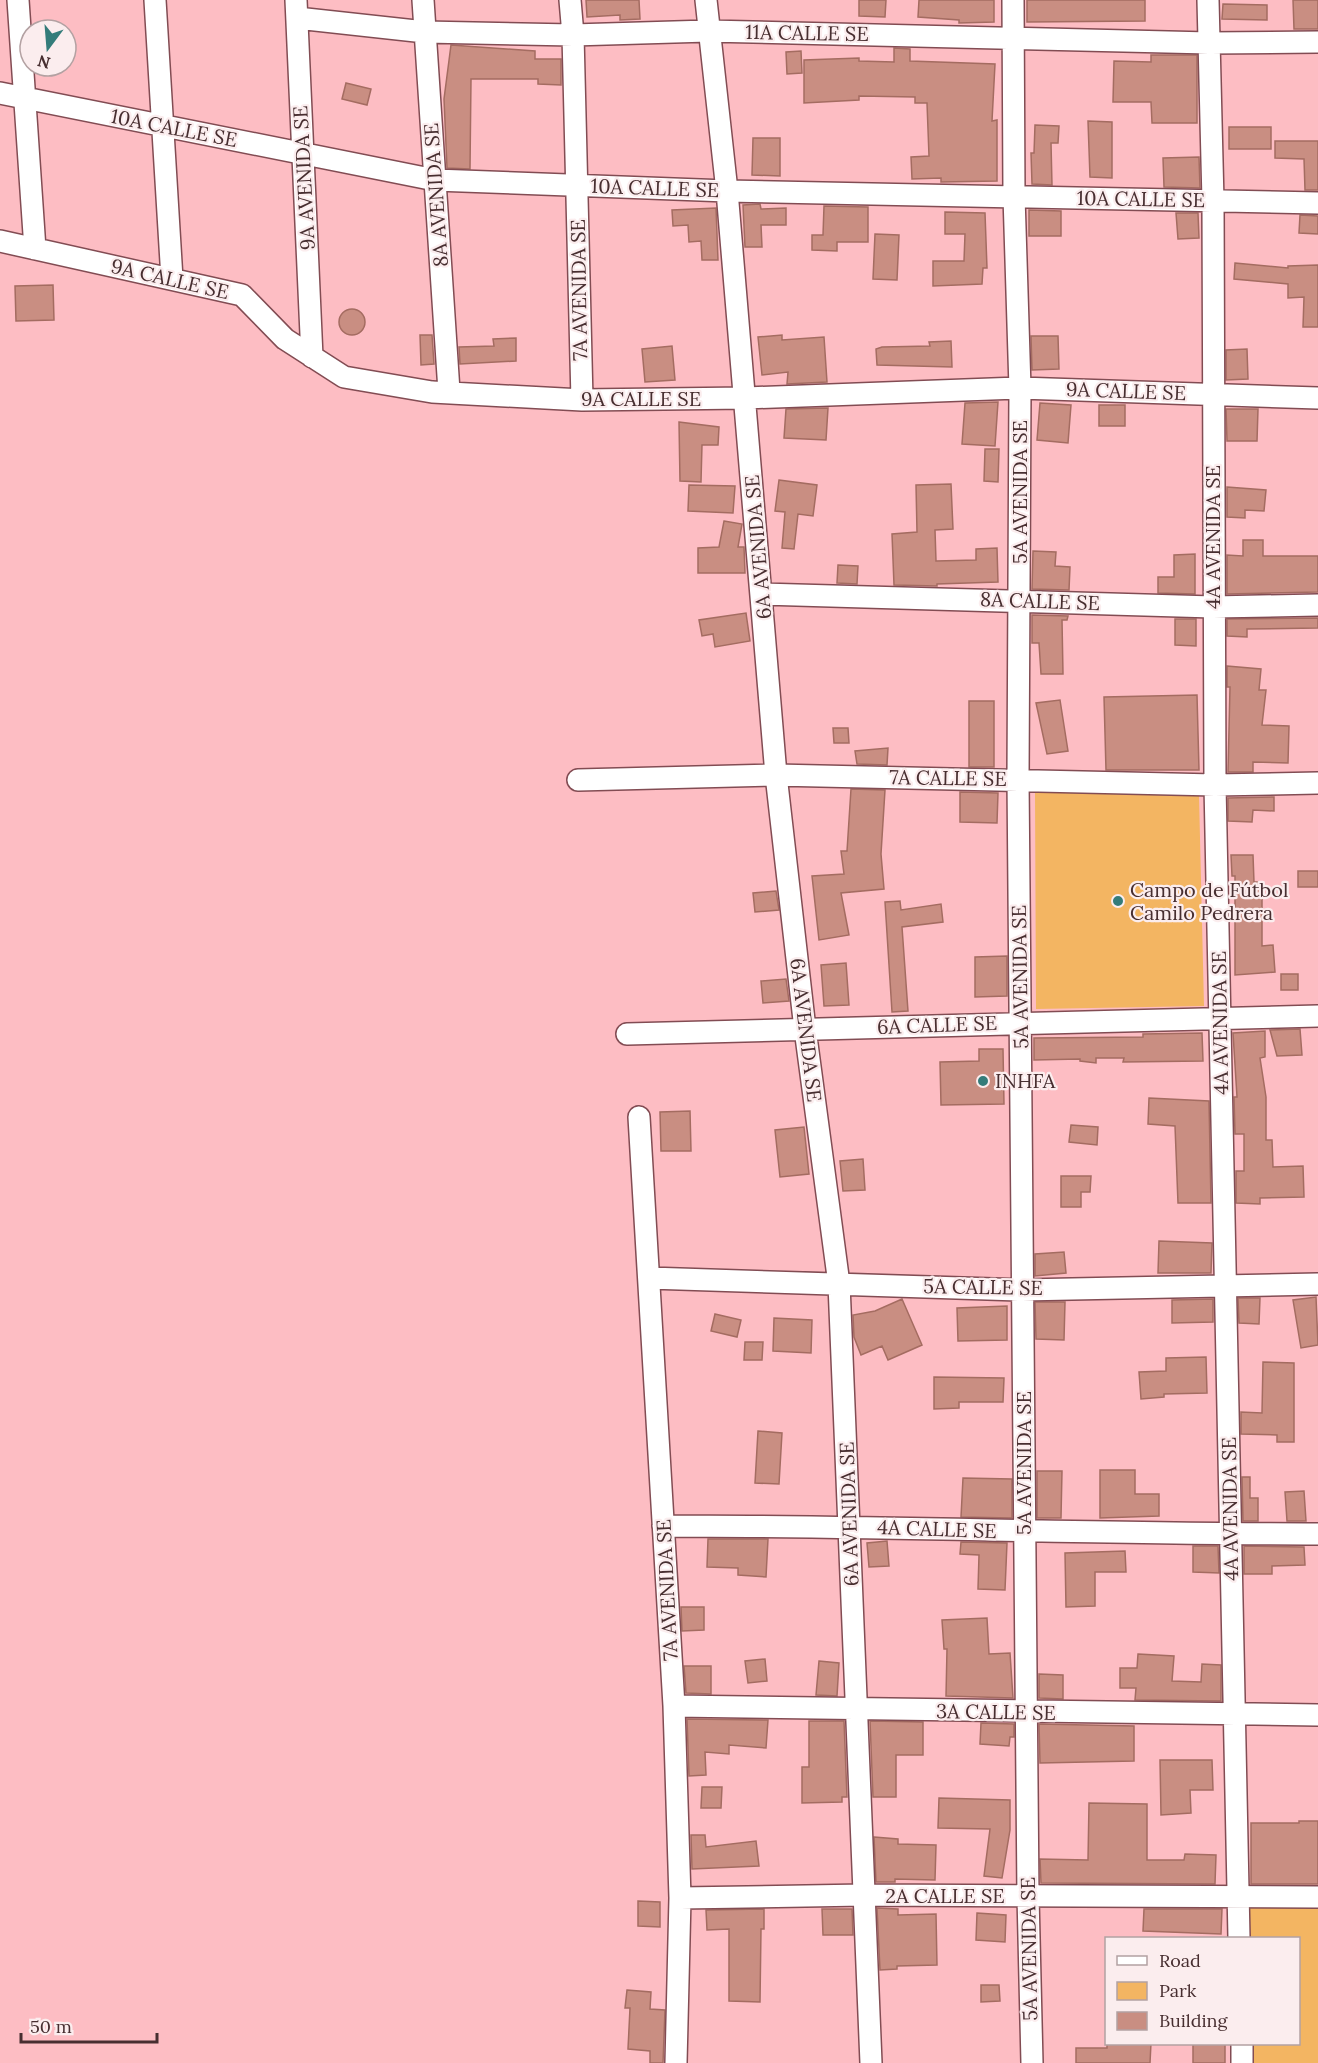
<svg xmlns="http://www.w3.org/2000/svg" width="1318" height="2063" font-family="Lora,serif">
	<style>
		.green { fill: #f3b562 }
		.building { fill: #c98e82; stroke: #a46c61; stroke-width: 1.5 }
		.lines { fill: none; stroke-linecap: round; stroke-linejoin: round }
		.minor-casing { stroke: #824c53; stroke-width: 24 }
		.minor { stroke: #fff; stroke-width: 21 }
		.poi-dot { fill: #347c7a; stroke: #fbedee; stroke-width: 2 }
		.labels { text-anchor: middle; stroke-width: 4.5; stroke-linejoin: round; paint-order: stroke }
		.street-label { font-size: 20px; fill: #472e30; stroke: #fbedee }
		.poi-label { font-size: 20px; fill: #472e30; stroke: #fbedee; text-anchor: start }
	</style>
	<rect width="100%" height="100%" fill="#fdbdc3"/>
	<!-- green -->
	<path class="green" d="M1035,792l164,4 5,210 -168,3z
		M1318,1906v157h-64l-1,-19h45v-106h-50l-1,-31z"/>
	<!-- building -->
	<path class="building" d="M586,0h53l1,19 -20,1v-5l-33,2z
		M859,0h27l-1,17 -26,-1z
		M919,0h75v22l-35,1v-3l-41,-3z
		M1027,0h118v21l-118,1z
		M1293,0h25v29h-24z
		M1223,4l44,1v15l-45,-1z
		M451,45l84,6v8h26v26l-23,-1v-5h-67l-1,90 -23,-1 -3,-69z
		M894,48l16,1v12l85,3 -3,57 5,-1v61l-56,1v-4l-29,1 -1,-22 18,-1 -2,-53h-12v-6l-56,-1v4l-55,3v-43l55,-2v3l35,1z
		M801,51l1,22 -15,1 -1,-22z
		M1151,55h46v68h-45l-1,-21h-38l1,-41 37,1z
		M346,83l25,6 -4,16 -25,-6z
		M1088,121l24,1v56l-22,-1z
		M1035,125l24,1 -1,17h-7l1,42 -20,-1 -1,-31h3z
		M1229,127h42v22h-42z
		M753,138h27v38l-28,-1z
		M1275,141h43v49h-13l-1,-31 -29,-1z
		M1199,157l1,31 -36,-1 -1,-29z
		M760,204l1,5 25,-1v17h-25l1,22h-17l-2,-42z
		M824,206l44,1v35h-31v9l-25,-1v-15h11z
		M716,208l2,52h-16l-1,-19 -12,1 -1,-17 -15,1 -1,-16z
		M1029,210l32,1v25h-32z
		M945,212l40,1 2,55h-4l-1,16 -49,2v-25h31l1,-27h-20z
		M1176,213h22l1,25 -21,1z
		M1300,215l18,1v18l-19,-1z
		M875,234l24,1 -2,45 -24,-1z
		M1235,263l53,5v-2l30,-1v62h-15l1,-30 -16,1v-14l-54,-5z
		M53,285l1,35 -38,1 -1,-35z
		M339 322a13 13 0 1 1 26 0a13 13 0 1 1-26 0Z
		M420,335h12l2,29 -13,1z
		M782,335v5l42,-3 3,45 -40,2 1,-12 -26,3 -4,-38z
		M1031,336h27l1,33 -27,1z
		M516,338v23l-56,3 -1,-17 35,-1 -1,-7z
		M951,341l1,26 -75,-2 -1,-16 6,-2 48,-1 -1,-4z
		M672,346l3,34 -30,2 -3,-33z
		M1247,349l1,30 -22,1v-30z
		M998,402l-3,44 -33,-2 3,-41z
		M1040,403l31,2 -3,38 -31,-3z
		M1099,405h26v21h-26z
		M828,408l-2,32 -42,-2 2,-29z
		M1226,409h32l-1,32h-30z
		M679,422l40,5 -1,18h-16l-1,37 -21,-1z
		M985,449h14l-1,33 -14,-1z
		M779,480l38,5 -4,31 -15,-2 -4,35 -12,-1 3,-36 -10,-1z
		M951,484l2,45 -18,1 1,31 40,-1v-11l21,-1 1,34 -61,2v2l-43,-1 -2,-51 25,-2 -1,-47z
		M689,485l46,1 -2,27 -45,-2z
		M1227,487l39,3 -2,21 -19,-1v8l-18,-1z
		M724,521l18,3 -4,23h6l1,26h-47v-25l21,-1z
		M1243,540h20v16h55v36l-91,2v-39l16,1z
		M1033,551l23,1 -1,14 15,1 -1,23 -37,-1z
		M1195,554v40l-37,-1v-16h16v-22z
		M838,565l20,1 -1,18 -20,-1z
		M746,613l4,28 -35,6 -2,-13 -11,2 -3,-16z
		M1032,615l36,1 -1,4h-5l1,54h-22l-2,-31h-7z
		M1318,618v10l-71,1v8l-20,-1v-17z
		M1175,619h21v27l-21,-1z
		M1227,666l34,3 -2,21h7l-4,35 27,1 -1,37 -35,-1v10h-25l2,-85h-3z
		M1197,695l2,75h-93l-2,-73z
		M1060,700l8,51 -21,3 -11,-51z
		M969,701h25v66h-25z
		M833,728h15l1,15h-15z
		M888,748l-1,17 -30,-1 -2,-13z
		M851,789l34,1 -4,64 3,35 -43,4 8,42 -30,5 -7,-64 32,-2 -3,-23h6z
		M960,792l38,1 -1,30 -37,-1z
		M1274,797v14l-21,-1 -1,12 -24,-1v-23z
		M1231,855h22l1,27h8v64l11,-1 2,27 -40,3v-99h-3z
		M1298,871h20v16h-20z
		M776,891l3,19 -24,2 -2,-19z
		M900,901l1,9 40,-6 2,18 -41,5 6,84 -16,1 -7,-110z
		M1007,956v40l-32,1v-40z
		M846,963l3,42 -25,1 -3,-41z
		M1281,974h17v16h-17z
		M786,979l3,22 -26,2 -2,-22z
		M1300,1029l2,26 -25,1 -7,-26z
		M1265,1031v26l-5,1 6,39v43h6l1,27 30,-1 1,31 -44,1v6l-24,-1v-32h8v-37h-9l-1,-37h3l-4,-64z
		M1202,1033l1,28 -80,1 1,-4h-28v5l-16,-2v-2l-46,1v-22l109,-1v-3z
		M979,1049h24l1,55 -63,1 -1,-43 39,-1z
		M1149,1098l60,3 2,102h-33l-3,-77 -27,-2z
		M690,1111l1,40h-30l-1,-39z
		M1071,1125l27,2 -1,18 -28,-3z
		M804,1127l5,47 -29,3 -5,-47z
		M863,1159l2,31 -22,1 -3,-30z
		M1061,1176h30l-1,16h-9v15h-20z
		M1159,1241l53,2 -1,30h-53z
		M1064,1252l2,21 -31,3v-22z
		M1316,1297l2,48 -17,3 -8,-48z
		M1238,1298h22l-1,26 -20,-1z
		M902,1299l20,46 -34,15 -6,-14 -21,9 -7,-18 -1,-22 22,-4z
		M1213,1299v23l-41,1v-23z
		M1035,1302h30l-1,38 -28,-1z
		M1007,1306v34l-49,1 -1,-33z
		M715,1314l26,6 -4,17 -26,-6z
		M774,1318l38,2 -1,33 -38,-2z
		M745,1342h18l-1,18h-18z
		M1206,1357l1,36 -43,1v3l-23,2 -2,-27 27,-1v-13z
		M1263,1362l31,1v79h-17v-7l-36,-1v-22l21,1z
		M934,1377l70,1 -1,24h-44v6l-25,1z
		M758,1431l24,2 -3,51 -24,-1z
		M1100,1470h35v24h24v22l-59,2z
		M1037,1471h25l-1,47h-24z
		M1242,1477h8v21h8v23h-15z
		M963,1478l49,1v39l-51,-1z
		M1304,1491l2,30h-19l-2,-29z
		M708,1539h60l-2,38 -28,-2v-7l-31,-1z
		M887,1541l2,25 -20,1 -2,-24z
		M961,1542l46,1 -2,47 -27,-1 1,-34 -19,-1z
		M1193,1546h25l1,27 -26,-1z
		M1244,1546l60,1 1,18 -33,1v8h-28z
		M1125,1551l1,21h-31v34l-29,1 -1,-54z
		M681,1607h23v23l-22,1z
		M987,1618l2,36 21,-1 3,45 -67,-2 1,-47h-3l-2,-29z
		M1138,1654l36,2 -2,25 29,1 1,-18 19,1v36l-86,-1 1,-12h-16v-20h17z
		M765,1659l2,22 -19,2 -3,-22z
		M819,1661l20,2 -2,33 -21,-1z
		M684,1666h27v28l-25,-1z
		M1039,1674l24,1v24l-24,-1z
		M687,1719l81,1 -2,28 -37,-3v9l-24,-2 1,23 -17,1z
		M809,1721h35l3,76h-5v5l-40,1v-36h7z
		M870,1721l53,1v33h-27v42h-23z
		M981,1723l33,1v13h-4l-1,9 -29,-2z
		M1039,1724l95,2v35l-94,2z
		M1160,1760h52l1,30h-23l1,23 -30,2z
		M702,1787h20l-1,21h-20z
		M939,1798l71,2v30l-8,48 -18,-2 6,-47 -52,-1z
		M1089,1803l58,1v56h37l1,-6 31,1 -1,29 -174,-1 -1,-24 48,1z
		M1299,1821h19v63h-67v-61h48z
		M691,1835h14l1,12 50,-6 3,25 -67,3z
		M874,1837l24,2v5l38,1 -1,35 -40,-1v3h-19z
		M638,1901l22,1v25l-22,-1z
		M877,1908l21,1v6l38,-1 1,51 -40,1v3l-17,1z
		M764,1909v20h-3l-1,73 -31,-1v-72l-22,1 -1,-20z
		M822,1909h30l1,26h-30z
		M1144,1909h78l-1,25 -78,-3z
		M977,1913l29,2 -1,27 -29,-2z
		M981,1985h18l1,16 -19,1z
		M627,1990l24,2 -1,17 15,1 -2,53h-13v-12l-22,-2 2,-41h-5z
		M1107,2043h44l-1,20h-74v-15h31z
		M1193,2043h32v20h-32z"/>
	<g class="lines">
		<!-- minor casing -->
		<g class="minor-casing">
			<path id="minor" d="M18,0l17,249
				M155,0l17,279
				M296,0l16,357
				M423,0l26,391
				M570,0l3,35 9,365
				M706,0l21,191 49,584 29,254 34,255 32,779
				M1013,0l1,196 6,192 -2,391 10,1117 4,167
				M1208,0l5,201 2,584 24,1153
				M297,18l128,14 148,3 135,-4 501,12 109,-1
				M0,93l435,87 292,11 591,12
				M0,241l242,54 43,44 59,38 88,15 150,8 164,-2 274,-10 298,10
				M762,594l451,13 105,-2
				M578,780l198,-5 439,10 103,-2
				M627,1034l691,-18
				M639,1117l35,589 6,192 -4,165
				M649,1278l373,12 296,-6
				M663,1526c219,0 437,8 655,8
				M674,1706l644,9
				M680,1898l184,-3 454,2
				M1242,2044v19"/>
		</g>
		<!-- minor -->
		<use href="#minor" class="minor"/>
	</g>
	<!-- markers -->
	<g class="poi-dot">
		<circle cx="1118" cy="901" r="6"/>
		<circle cx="983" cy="1081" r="6"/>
	</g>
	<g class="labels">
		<!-- street labels -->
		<g class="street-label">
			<text transform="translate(807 33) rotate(1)" y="7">11A CALLE SE</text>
			<text transform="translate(174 128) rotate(11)" y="7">10A CALLE SE</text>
			<text transform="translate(304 178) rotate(-93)" y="7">9A AVENIDA SE</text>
			<text transform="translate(655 188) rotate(2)" y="7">10A CALLE SE</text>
			<text transform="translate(436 195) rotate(-94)" y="7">8A AVENIDA SE</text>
			<text transform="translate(1141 199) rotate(1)" y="7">10A CALLE SE</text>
			<text transform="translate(170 279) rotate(13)" y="7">9A CALLE SE</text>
			<text transform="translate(579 290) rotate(-91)" y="7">7A AVENIDA SE</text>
			<text transform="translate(1126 391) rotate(2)" y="7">9A CALLE SE</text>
			<text x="641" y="406">9A CALLE SE</text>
			<text transform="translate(1020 492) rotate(-90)" y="7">5A AVENIDA SE</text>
			<text transform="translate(1213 537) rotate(-90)" y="7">4A AVENIDA SE</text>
			<text transform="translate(758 547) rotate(-95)" y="7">6A AVENIDA SE</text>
			<text transform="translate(1040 601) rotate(2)" y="7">8A CALLE SE</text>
			<text transform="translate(948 778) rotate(1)" y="7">7A CALLE SE</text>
			<text transform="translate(1020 977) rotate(-91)" y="7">5A AVENIDA SE</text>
			<text transform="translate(1220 1023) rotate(-91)" y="7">4A AVENIDA SE</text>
			<text transform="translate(937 1025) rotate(-2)" y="7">6A CALLE SE</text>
			<text transform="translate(806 1030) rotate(83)" y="7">6A AVENIDA SE</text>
			<text transform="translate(983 1287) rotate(1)" y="7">5A CALLE SE</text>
			<text transform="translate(1024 1463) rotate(-90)" y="7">5A AVENIDA SE</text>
			<text transform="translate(1230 1509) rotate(-91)" y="7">4A AVENIDA SE</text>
			<text transform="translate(849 1514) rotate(-92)" y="7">6A AVENIDA SE</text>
			<text transform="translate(937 1529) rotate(2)" y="7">4A CALLE SE</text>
			<text transform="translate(667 1590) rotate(-93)" y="7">7A AVENIDA SE</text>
			<text transform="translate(996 1712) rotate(1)" y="7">3A CALLE SE</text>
			<text x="945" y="1903">2A CALLE SE</text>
			<text transform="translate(1029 1949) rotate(-91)" y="7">5A AVENIDA SE</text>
		</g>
		<!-- poi labels -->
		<g class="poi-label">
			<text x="1130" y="897">Campo de Fútbol<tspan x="1130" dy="23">Camilo Pedrera</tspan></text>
			<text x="995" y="1088">INHFA</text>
		</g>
	</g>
	<!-- legend -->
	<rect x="1105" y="1937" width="195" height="108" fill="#fbedee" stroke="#b3a1a2" stroke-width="1.5"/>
	<rect x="1117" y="1956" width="30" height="9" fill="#ffffff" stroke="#b3a1a2" stroke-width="1.5"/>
	<text x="1159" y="1967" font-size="18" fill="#472e30">Road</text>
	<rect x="1117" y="1982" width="30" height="18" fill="#f3b562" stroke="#b3a1a2" stroke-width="1.5"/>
	<text x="1159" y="1997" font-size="18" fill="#472e30">Park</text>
	<rect x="1117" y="2012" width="30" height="18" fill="#c98e82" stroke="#b3a1a2" stroke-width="1.5"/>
	<text x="1159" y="2027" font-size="18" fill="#472e30">Building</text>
	<!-- north arrow -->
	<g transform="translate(48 48) rotate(196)"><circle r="28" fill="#fbedee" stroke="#b3a1a2" stroke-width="1.5"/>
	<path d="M0-4.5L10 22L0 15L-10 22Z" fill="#347c7a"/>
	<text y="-9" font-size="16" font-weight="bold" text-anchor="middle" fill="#472e30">N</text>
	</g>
	<!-- scale -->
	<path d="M21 2033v9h136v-9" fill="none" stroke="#472e30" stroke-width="3"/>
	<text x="30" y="2033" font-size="18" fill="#472e30" stroke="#fbedee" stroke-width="4.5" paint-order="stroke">50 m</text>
</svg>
